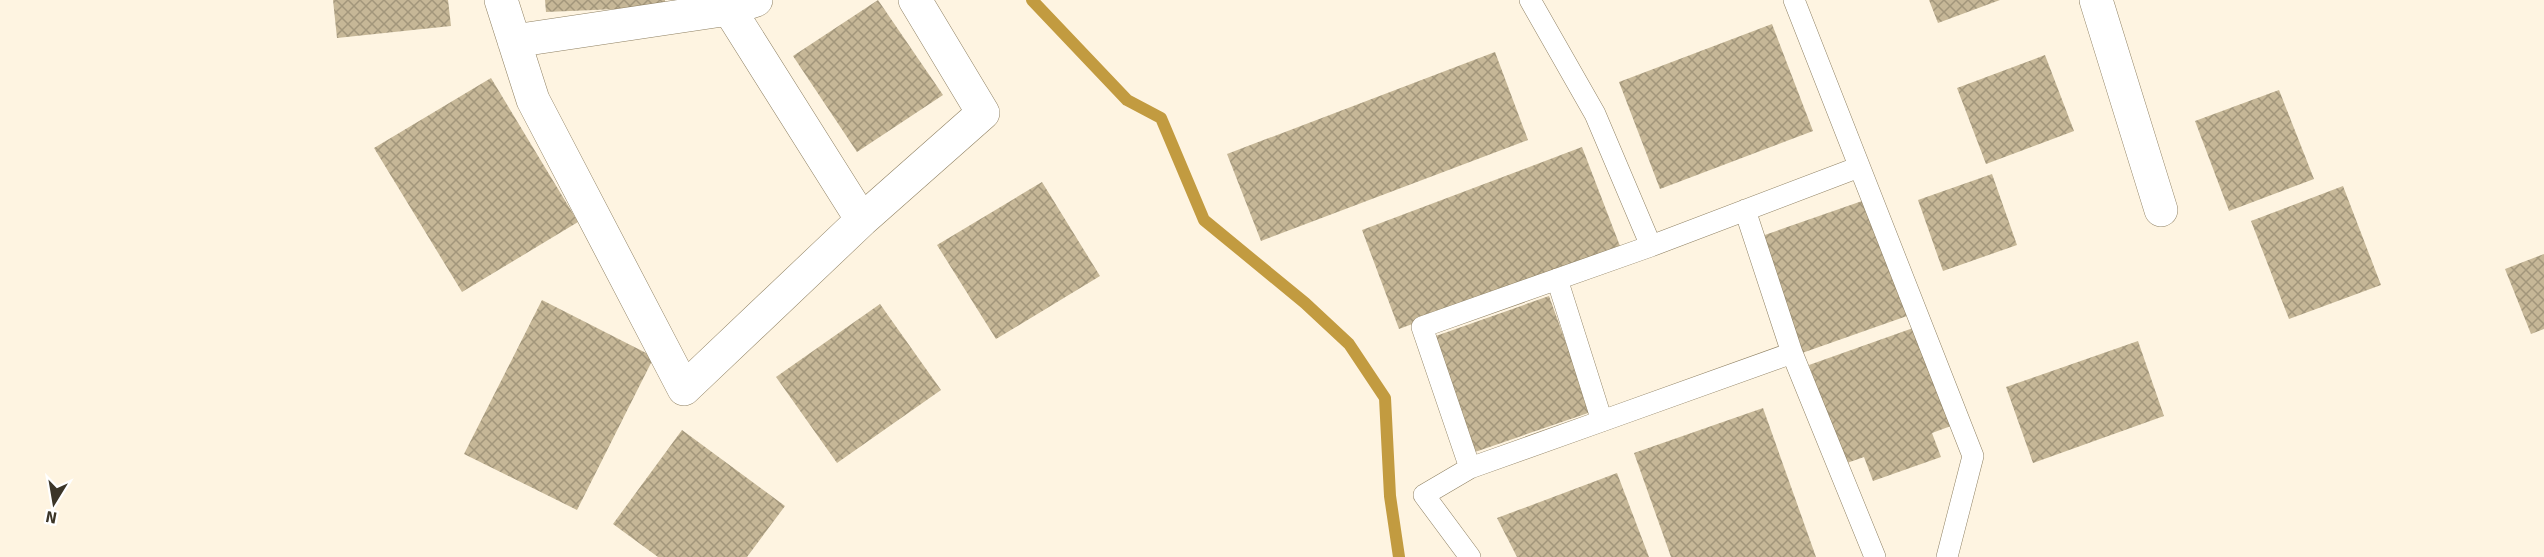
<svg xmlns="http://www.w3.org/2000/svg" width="2544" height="557" font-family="Signika,sans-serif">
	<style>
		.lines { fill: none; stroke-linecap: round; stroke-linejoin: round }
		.stream { stroke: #c29b40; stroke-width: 12 }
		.building { fill: url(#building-cross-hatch) }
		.lane-casing { stroke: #8f8163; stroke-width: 22 }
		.street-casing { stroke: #8f8163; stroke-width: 34 }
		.lane { stroke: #fff; stroke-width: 21 }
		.street { stroke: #fff; stroke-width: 33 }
	</style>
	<defs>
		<pattern id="building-cross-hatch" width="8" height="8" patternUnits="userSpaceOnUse" patternTransform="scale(1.5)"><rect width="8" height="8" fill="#c6b797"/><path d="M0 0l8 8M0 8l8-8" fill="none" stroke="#a2967b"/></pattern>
	</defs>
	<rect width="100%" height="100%" fill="#fef4e1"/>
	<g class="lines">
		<!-- stream -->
		<path class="stream" d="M1032,0l95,100 34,18 43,102 101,83 44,41 36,54 5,98 9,61"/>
	</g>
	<!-- building -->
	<path class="building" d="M333,0h115l3,26 -114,12z
		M545,0h120v7l-119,5z
		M878,0l65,95 -86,57 -64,-96z
		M1929,0h71l-62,23z
		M1772,24l41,107 -153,58 -41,-107z
		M1495,52l33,88 -267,101 -34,-87z
		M2045,55l29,76 -88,33 -29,-76z
		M491,78l87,144 -116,70 -88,-144z
		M2279,90l35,89 -85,32 -34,-90z
		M1582,147l38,99 -221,83 -37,-99z
		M1992,174l25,71 -74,26 -25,-71z
		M1042,182l58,94 -104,63 -59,-94z
		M2343,186l38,99 -92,34 -38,-98z
		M1865,200l42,116 -105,37 -43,-116z
		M2544,254v75l-13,5 -26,-65z
		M1549,296l42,116 -116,40 -42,-115z
		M542,300l112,57 -77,153 -113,-56z
		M880,304l61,86 -104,73 -61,-86z
		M1916,327l35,99 -19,7 9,24 -68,24 -9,-24 -20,7 -35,-99z
		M2138,341l26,75 -131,47 -27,-76z
		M1763,408l53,149h-145l-37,-104z
		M682,430l103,76 -38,51h-89l-45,-33z
		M1617,473l32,84h-132l-20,-39z"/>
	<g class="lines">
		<!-- lane casing -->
		<g class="lane-casing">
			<path id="lane" d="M1794,0l179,456 -26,101
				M1651,246l208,-79
				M1557,279l45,142 190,-68 -47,-143
				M1792,353l83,204
				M1470,468l132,-47
				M1470,557l-46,-62 46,-27 -48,-141 229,-81 -56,-132 -65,-114"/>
		</g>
		<!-- street casing -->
		<g class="street-casing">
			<path id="street" d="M501,0l32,100 151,289 178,-169 -133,-211 -4,-9
				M2096,0l65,210
				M514,41l215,-32 27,-9
				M862,220l121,-107 -68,-113"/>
		</g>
		<!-- lane -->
		<use href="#lane" class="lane"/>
		<!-- street -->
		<use href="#street" class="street"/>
	</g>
	<!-- north arrow -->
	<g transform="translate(54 503) rotate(191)" stroke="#ffffff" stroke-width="4.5" paint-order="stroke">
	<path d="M0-4.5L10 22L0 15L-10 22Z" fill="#3b3528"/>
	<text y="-9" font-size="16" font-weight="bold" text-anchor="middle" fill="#3b3528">N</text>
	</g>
</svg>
